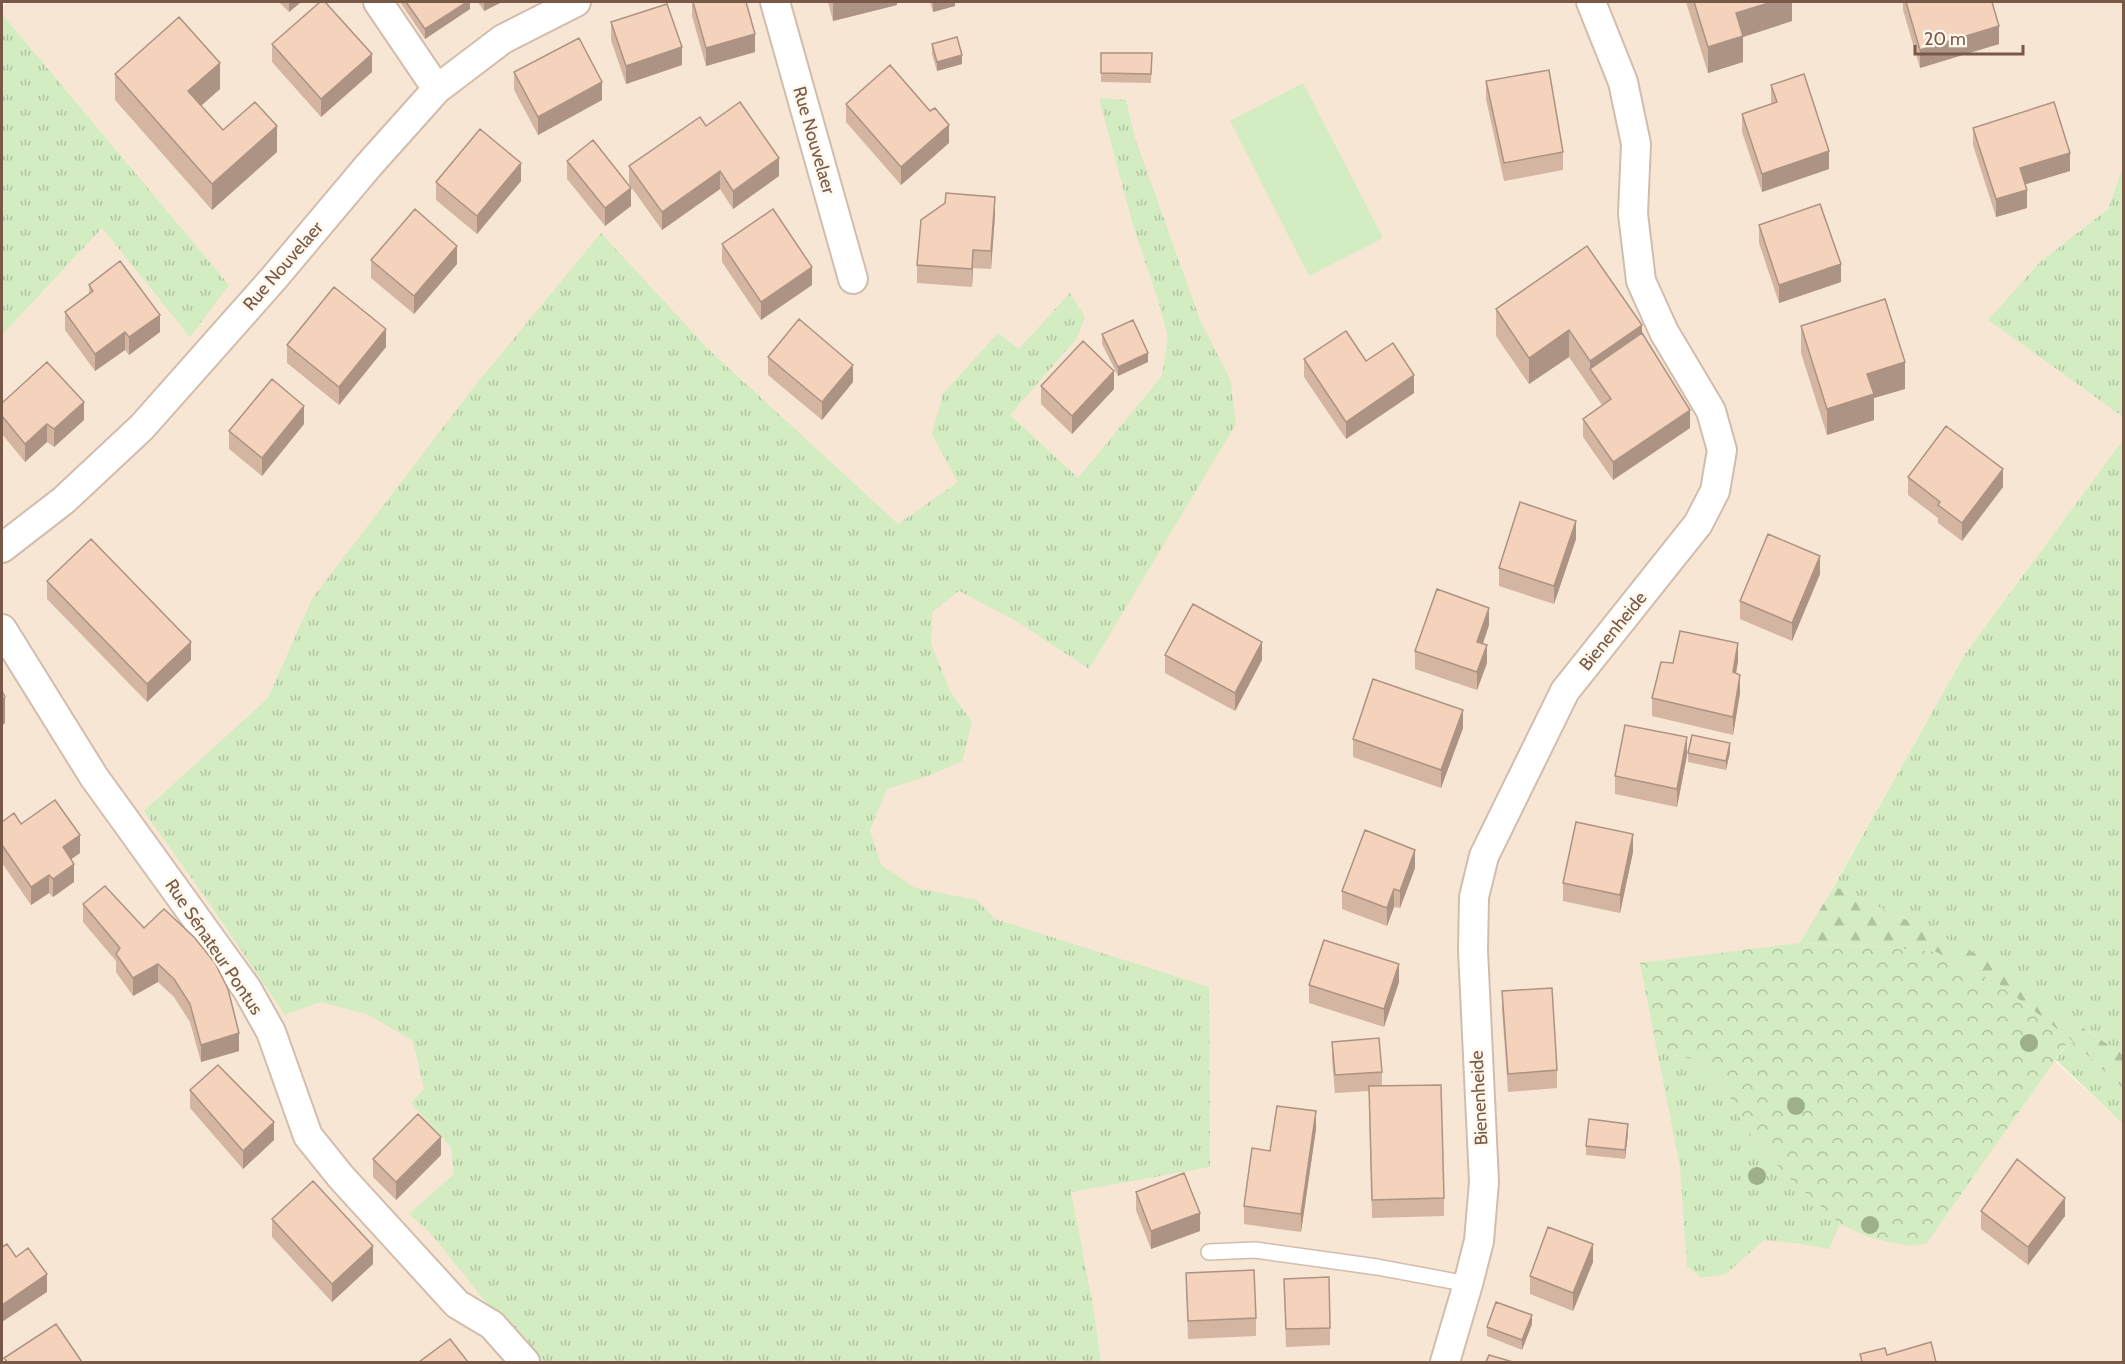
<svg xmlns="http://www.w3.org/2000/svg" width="2125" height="1364" font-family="Cabin,sans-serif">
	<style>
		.residential { fill: #f6e6d3 }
		.grass { fill: url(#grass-tufts) }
		.forest { fill: url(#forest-firs) }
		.park { fill: url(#park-crowns) }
		.garden { fill: #d3ecc2 }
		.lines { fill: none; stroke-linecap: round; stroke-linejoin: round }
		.lane-casing { stroke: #d2bdad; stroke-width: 18 }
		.street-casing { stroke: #d2bdad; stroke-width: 32 }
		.lane { stroke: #fff; stroke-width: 15 }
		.street { stroke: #fff; stroke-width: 28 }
		.tree { fill: #9db088 }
		.wall { fill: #d3b5a1 }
		.shaded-wall { fill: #ac9383 }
		.building { fill: #f5d2bb; stroke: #ac9383; stroke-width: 1.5 }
		.labels { text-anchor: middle; stroke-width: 5; stroke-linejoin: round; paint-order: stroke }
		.street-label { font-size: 18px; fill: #785948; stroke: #fff8ec }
	</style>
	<defs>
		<pattern id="grass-tufts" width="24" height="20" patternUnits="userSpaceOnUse" patternTransform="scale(1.5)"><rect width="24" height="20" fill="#d3ecc2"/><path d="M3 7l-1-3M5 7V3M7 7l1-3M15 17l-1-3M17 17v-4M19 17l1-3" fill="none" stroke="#b0c2a0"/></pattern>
		<pattern id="forest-firs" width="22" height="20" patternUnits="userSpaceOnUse" patternTransform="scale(1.5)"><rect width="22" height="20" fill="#d3ecc2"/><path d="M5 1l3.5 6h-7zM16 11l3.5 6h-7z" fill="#b0c2a0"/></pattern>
		<pattern id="park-crowns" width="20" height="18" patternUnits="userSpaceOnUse" patternTransform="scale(1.5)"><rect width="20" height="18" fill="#d3ecc2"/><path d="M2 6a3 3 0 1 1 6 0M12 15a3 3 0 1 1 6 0" fill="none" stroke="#b0c2a0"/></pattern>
	</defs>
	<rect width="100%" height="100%" fill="#fef4e5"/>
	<!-- residential -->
	<path class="residential" d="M8,2h2115v164l-15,43 -68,53 -52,58 135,97v23l-158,214 -164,289 135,9 187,172v238h-2121v-1027l100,-107 88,108 39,-51 -227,-271v-6z"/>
	<!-- grass -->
	<path class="grass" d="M2,14l227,271 -39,52 -88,-109 -100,107z
		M1099,98l27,2 9,38 65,182 30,59 6,45 -147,245 -71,-47 -59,-31 -27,21 -1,32 19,47 22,31 -10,39 -31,14 -44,14 -17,41 11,35 34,23 62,12 18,19 214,68 1,180 -139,25 22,114 8,56h-559l-50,-52 -63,-79 -20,-17 45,-40 -3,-27 -40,-44 13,-14 -11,-48 -46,-27 -47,-12 -35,13 -80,-118 -61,-86 124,-113 44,-99 162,-212 127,-154 107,116 190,175 60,-42 -26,-48 11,-40 55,-61 21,16 51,-56 15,24 -8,21 -67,77 68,63 84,-102 6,-40 -10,-36 -25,-75z
		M2123,166v251l-135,-97 52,-58 68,-53z
		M2123,440v614l-178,-116 -111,-52 131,-232z
		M2070,1039l53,49v36l-67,-64z
		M1657,1050l43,11 28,32 17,35 42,48 53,48 -11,25 -34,-6 -31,-3 -38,34 -25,4 -14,-12 -7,-99z"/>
	<!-- forest -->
	<path class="forest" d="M1834,886l111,52 56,29 74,56 48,31v34l-53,-49 -71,-55 -63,-32 -67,-6 -69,-3z"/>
	<!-- park -->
	<path class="park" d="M1800,943l69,3 67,6 63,32 71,55 -144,205 -16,2 -39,-8 -31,-14 -53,-48 -42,-48 -17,-35 -28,-32 -43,-11 -17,-87z"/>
	<!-- garden -->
	<path class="garden" d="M1303,83l80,155 -74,38 -79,-155z"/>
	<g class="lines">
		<!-- lane casing -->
		<g class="lane-casing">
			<path id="lane" d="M1209,1252l46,-2 122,17 91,17"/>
		</g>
		<!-- street casing -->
		<g class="street-casing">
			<path id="street" d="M378,2l59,87
				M775,2l78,277
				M2,548l62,-48 78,-73 132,-149 95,-113 68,-76 66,-50 73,-37
				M2,629l92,148 153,212 24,43 37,104 33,41 116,127 35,21 33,37
				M1445,1362l23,-78 11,-43 5,-59 -11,-232 1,-53 10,-41 81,-165 133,-167 17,-33 7,-41 -11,-39 -47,-79 -23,-51 -8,-67 3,-70 -13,-62 -32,-80"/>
		</g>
		<!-- lane -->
		<use href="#lane" class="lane"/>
		<!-- street -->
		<use href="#street" class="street"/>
	</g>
	<!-- trees -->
	<g class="tree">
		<circle cx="2029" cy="1043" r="9"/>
		<circle cx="1796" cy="1106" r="9"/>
		<circle cx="1757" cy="1176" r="9"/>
		<circle cx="1870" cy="1225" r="9"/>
	</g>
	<!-- wall -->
	<path class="wall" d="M279,2h22l-12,10z
		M400,2h70v7l-45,30z
		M478,2h24l-18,9z
		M692,2h54l9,50 -49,14 -14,-50z
		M828,2h69v3l-64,16z
		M930,2h25v4l-22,6z
		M1686,2h106v19l-49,16v25l-35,11z
		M1903,2h89l7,42 -79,24 -17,-58z
		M611,22l71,43 -56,19 -15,-44z
		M272,44l100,28 -51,45 -49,-55z
		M932,44l30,20 -25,7 -5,-17z
		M1101,53h51l-1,30 -50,-1z
		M514,72l88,28 -64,35 -24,-45z
		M115,74l105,15 -19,17 22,24 54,22 -65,58 -97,-110z
		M1486,81l77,71v18l-59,11 -18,-82z
		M1771,85l58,84 -67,23 -20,-60v-18l29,-10z
		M846,104l84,7 19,32 -48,42 -55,-63z
		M706,126l73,50 -46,33 -13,-20 -58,41 -33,-46v-18z
		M1973,128l97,43 -45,13 2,24 -31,9 -23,-72z
		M567,161l64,45 -26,20 -38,-47z
		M521,181l-44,53 -41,-34v-18z
		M995,215l-4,54 -18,-1 -1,19 -55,-4v-18z
		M1759,225l82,57 -62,21 -20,-60z
		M722,244l90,41 -51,35 -39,-58z
		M371,260l86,4 -43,50 -43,-36z
		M89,285l71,47 -31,23 -4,-5 -30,21 -30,-41v-18l24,-18z
		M1496,309l146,24 48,95 -77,52 -30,-43v-18l19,-14 -33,-48 -40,27 -33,-48z
		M1801,326l104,63 -31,9v22l-47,15 -26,-82z
		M1102,334l46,28 -30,14 -16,-32z
		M287,345l99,2 -47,58 -52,-42z
		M768,357l85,25 -31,38 -54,-45z
		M1304,359l110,34 -68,46 -42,-62z
		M1041,386l73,3 -42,45 -31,-30z
		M2,403l82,17 -30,27 -7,-5 -22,20 -23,-28z
		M304,424l-42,52 -33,-27v-18z
		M1908,477l95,10 -41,54 -24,-18v-5l-30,-23z
		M1576,539l-22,65 -55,-18v-18z
		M1820,574l-28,67 -52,-22v-18z
		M47,581l144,79 -44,42 -100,-103z
		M1489,625l-6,19 4,19 -10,27 -62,-21v-18z
		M1165,655l97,5 -27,51 -70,-38z
		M1738,661l-2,12 4,20 -7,42 -81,-19v-18l21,-35z
		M1463,728l-22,60 -88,-31v-18z
		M1730,752l-4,18 -38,-8v-9z
		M1687,755l-10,52 -62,-13v-18z
		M2,822l19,2 59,29 -9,6 3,23 -21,15 -4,-4 -18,12 -29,-42z
		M1633,852l-13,61 -57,-12v-18z
		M1415,868l-15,40 -6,-1 -7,19 -45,-17v-18z
		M105,886l134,165 -38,11 -11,-40 -16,-25 -16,-15 -25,14 -17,-24v-11l-33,-39v-18z
		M1399,982l-15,45 -75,-24v-18z
		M1502,991l55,79v18l-49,4 -6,-83z
		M1332,1042l50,30v14l62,112v18l-72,2 -3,-127 -34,2 -3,-33z
		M190,1090l84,50 -31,29 -53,-61z
		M1316,1129l-15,103 -57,-8v-18l26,-55z
		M1628,1133l-3,26 -39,-4v-9z
		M441,1155l-45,45 -23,-23v-18z
		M1136,1192l64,39 -49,18 -15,-39z
		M1981,1211l84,5 -37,49 -47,-36z
		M272,1219l101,45 -41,38 -60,-65z
		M1593,1262l-20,49 -43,-17v-18z
		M1186,1273l70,45v18l-68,3z
		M1284,1279l46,49v17l-44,2z
		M1532,1324l-10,26 -35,-14v-9z"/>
	<!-- shaded-wall -->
	<path class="shaded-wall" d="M289,2h12l-12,10z
		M467,2h3v7l-45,30v-10z
		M484,2h18l-18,9z
		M840,2h57v3l-64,16v-18z
		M938,2h17v4l-22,6v-9z
		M1772,2h20v19l-49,16v25l-35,11v-26l28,-34z
		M1999,26v18l-79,24v-18z
		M755,34v18l-49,14v-18z
		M682,47v18l-56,19v-18z
		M372,54v18l-51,45v-18z
		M962,55v9l-25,7v-9z
		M220,63v26l-32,28v-26z
		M602,82v18l-64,35v-18z
		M949,125v18l-48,42v-18z
		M277,126v26l-65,58v-26z
		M1829,151v18l-67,23v-18z
		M2070,153v18l-50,15v-18z
		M779,158v18l-46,33v-18z
		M521,163v18l-44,53v-18z
		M720,171v18l-58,41v-18z
		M631,188v18l-26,20v-18z
		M2027,190v18l-31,9v-18z
		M995,197v18l-4,54v-18z
		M457,246v18l-43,50v-18z
		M973,250v18l-1,19v-18z
		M1841,264v18l-62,21v-18z
		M812,267v18l-51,35v-18z
		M160,315v17l-31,23v-18z
		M1642,325v26l-52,18v-8z
		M386,329v18l-47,58v-18z
		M1569,330v27l-40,27v-26z
		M125,332v18l-30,21v-17z
		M1148,353v9l-30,14v-9z
		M1905,362v27l-31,9v22l-47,15v-26l40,-35z
		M853,365v17l-31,38v-18z
		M1114,371v18l-42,45v-18z
		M1414,375v18l-68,46v-17z
		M84,402v18l-30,27v-18z
		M304,406v18l-42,52v-18z
		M1690,410v18l-77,52v-18z
		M47,424v18l-22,20v-18z
		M2003,469v18l-41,54v-18z
		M1576,521v18l-22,65v-18z
		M1820,556v18l-28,67v-18z
		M1489,608v17l-12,35v-18z
		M191,642v18l-44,42v-18z
		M1262,642v18l-27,51v-18z
		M1738,643v18l-5,29v-18z
		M1487,645v18l-10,27v-18z
		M1740,675v18l-7,42v-18z
		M5,697v26l-3,3v-27z
		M1463,710v18l-22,60v-18z
		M1687,737v18l-10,52v-18z
		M1730,743v9l-4,18v-9z
		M1633,834v18l-13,61v-18z
		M80,835v18l-17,12v-18z
		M1415,850v18l-15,40v-17z
		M74,864v18l-21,15v-18z
		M49,875v18l-18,12v-18z
		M1394,889v18l-7,19v-18z
		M158,964v18l-25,14v-18z
		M1399,964v18l-15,45v-18z
		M239,1033v18l-38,11v-17z
		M1316,1111v18l-15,103v-18z
		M274,1122v18l-31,29v-18z
		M1628,1124v9l-3,26v-9z
		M441,1137v18l-45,45v-18z
		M2065,1198v18l-37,49v-18z
		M1200,1213v18l-49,18v-18z
		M1593,1244v18l-20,49v-18z
		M373,1246v18l-41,38v-18z
		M47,1274v18l-45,30v-17z
		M1532,1315v9l-10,26v-10z"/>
	<!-- building -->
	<path class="building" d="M320,2h5l47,52 -51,45 -49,-55z
		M406,2h61l-42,27z
		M693,2h53l9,32 -49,14z
		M1694,2h78l-36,11 7,23 -35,11z
		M1906,2h86l7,24 -79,24z
		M667,4l15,43 -56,19 -15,-44z
		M179,17l41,46 -32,28 35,39 32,-28 22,24 -65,58 -97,-110z
		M957,37l5,18 -25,7 -5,-18z
		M579,38l23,44 -64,35 -24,-45z
		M1101,53h51l-1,21 -50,-1z
		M890,65l40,46 5,-3 14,17 -48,42 -55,-63z
		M1549,70l14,82 -59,11 -18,-82z
		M1804,74l25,77 -67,23 -20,-60 35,-12 -6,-17z
		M740,102l39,56 -46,33 -13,-20 -58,41 -33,-46 71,-49 6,9z
		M2054,102l16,51 -50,15 7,22 -31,9 -23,-71z
		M480,129l41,34 -44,53 -41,-34z
		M593,140l38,48 -26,20 -38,-47z
		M946,193l49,4 -4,54 -18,-1 -1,19 -55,-4 4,-45 24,-17z
		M1820,204l21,60 -62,21 -20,-60z
		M415,209l42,37 -43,50 -43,-36z
		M773,209l39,58 -51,35 -39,-58z
		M1587,246l55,79 -52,36 -21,-31 -40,28 -33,-49z
		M120,261l40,54 -31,22 -4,-5 -30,22 -30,-42 28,-21 -4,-6z
		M334,287l52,42 -47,58 -52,-42z
		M1885,299l20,63 -38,12 7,20 -47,15 -26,-83z
		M799,319l54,46 -31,37 -54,-45z
		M1133,320l15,33 -30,14 -16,-33z
		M1346,331l20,30 27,-18 21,32 -68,47 -42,-63z
		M1642,333l48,77 -77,52 -30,-43 28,-20 -21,-30z
		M1083,341l31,30 -42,45 -31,-30z
		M47,362l37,40 -30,27 -7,-5 -22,20 -23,-28v-13z
		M272,379l32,27 -42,52 -33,-27z
		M1946,426l57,43 -41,54 -24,-18 2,-3 -32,-25z
		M1520,502l56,19 -22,65 -55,-18z
		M1768,534l52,22 -28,67 -52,-22z
		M91,539l100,103 -44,42 -100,-103z
		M1437,589l52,19 -12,34 10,3 -10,27 -62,-21z
		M1193,604l69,38 -27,51 -70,-38z
		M1680,631l58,12 -5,29 7,3 -7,42 -81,-19 9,-36 12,1z
		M1373,679l90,31 -22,60 -88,-31z
		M2,691l3,6 -3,2z
		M1625,725l62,12 -10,52 -62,-13z
		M1692,735l38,8 -4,18 -38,-8z
		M55,800l25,35 -17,12 11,17 -21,15 -4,-4 -18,12 -29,-42v-23l12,-9 7,11z
		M1576,822l57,12 -13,61 -57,-12z
		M1365,830l50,20 -15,41 -6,-2 -7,19 -45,-17z
		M105,886l39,42 20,-19 30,28 21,26 13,26 11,44 -38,12 -11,-41 -16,-25 -16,-15 -25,14 -17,-24 4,-6 -37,-44z
		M1324,940l75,24 -15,45 -75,-24z
		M1552,988l5,82 -49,4 -6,-83z
		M1379,1038l3,34 -47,3 -3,-33z
		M218,1065l56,57 -31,29 -53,-61z
		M1441,1085l3,113 -72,2 -3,-114z
		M1277,1106l39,5 -15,103 -57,-8 8,-58 18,3z
		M418,1114l23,23 -45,45 -23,-23z
		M1589,1119l39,5 -3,26 -39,-4z
		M2017,1159l48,39 -37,49 -47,-36z
		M1184,1173l16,40 -49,18 -15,-39z
		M313,1181l60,65 -41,38 -60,-65z
		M1548,1227l45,17 -20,49 -43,-17z
		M7,1244l9,13 12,-9 19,26 -45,31v-58z
		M1254,1270l2,48 -68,3 -2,-48z
		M1329,1277l1,51 -44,1 -2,-50z
		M1496,1302l36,13 -10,25 -35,-13z
		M56,1324l26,38h-75l-3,-4z
		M450,1339l18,23h-49z
		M1931,1342l5,20h-74l-2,-8 25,-6 2,7z
		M1489,1355l24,7h-27z"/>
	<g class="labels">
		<!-- street labels -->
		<g class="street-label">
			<text transform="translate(814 140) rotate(74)" y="6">Rue Nouvelaer</text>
			<text transform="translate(283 266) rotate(-49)" y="6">Rue Nouvelaer</text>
			<text transform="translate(1613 631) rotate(-51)" y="6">Bienenheide</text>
			<text transform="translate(214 947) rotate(56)" y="6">Rue Sénateur Pontus</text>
			<text transform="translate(1479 1098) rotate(-93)" y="6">Bienenheide</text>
		</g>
	</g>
	<!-- border -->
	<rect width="2125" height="1364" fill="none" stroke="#785948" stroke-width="6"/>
	<!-- scale -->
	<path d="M1915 45v9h108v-9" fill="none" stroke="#785948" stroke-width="3"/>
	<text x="1924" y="45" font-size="18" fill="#785948" stroke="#fff8ec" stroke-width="4.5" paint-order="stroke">20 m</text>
</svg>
